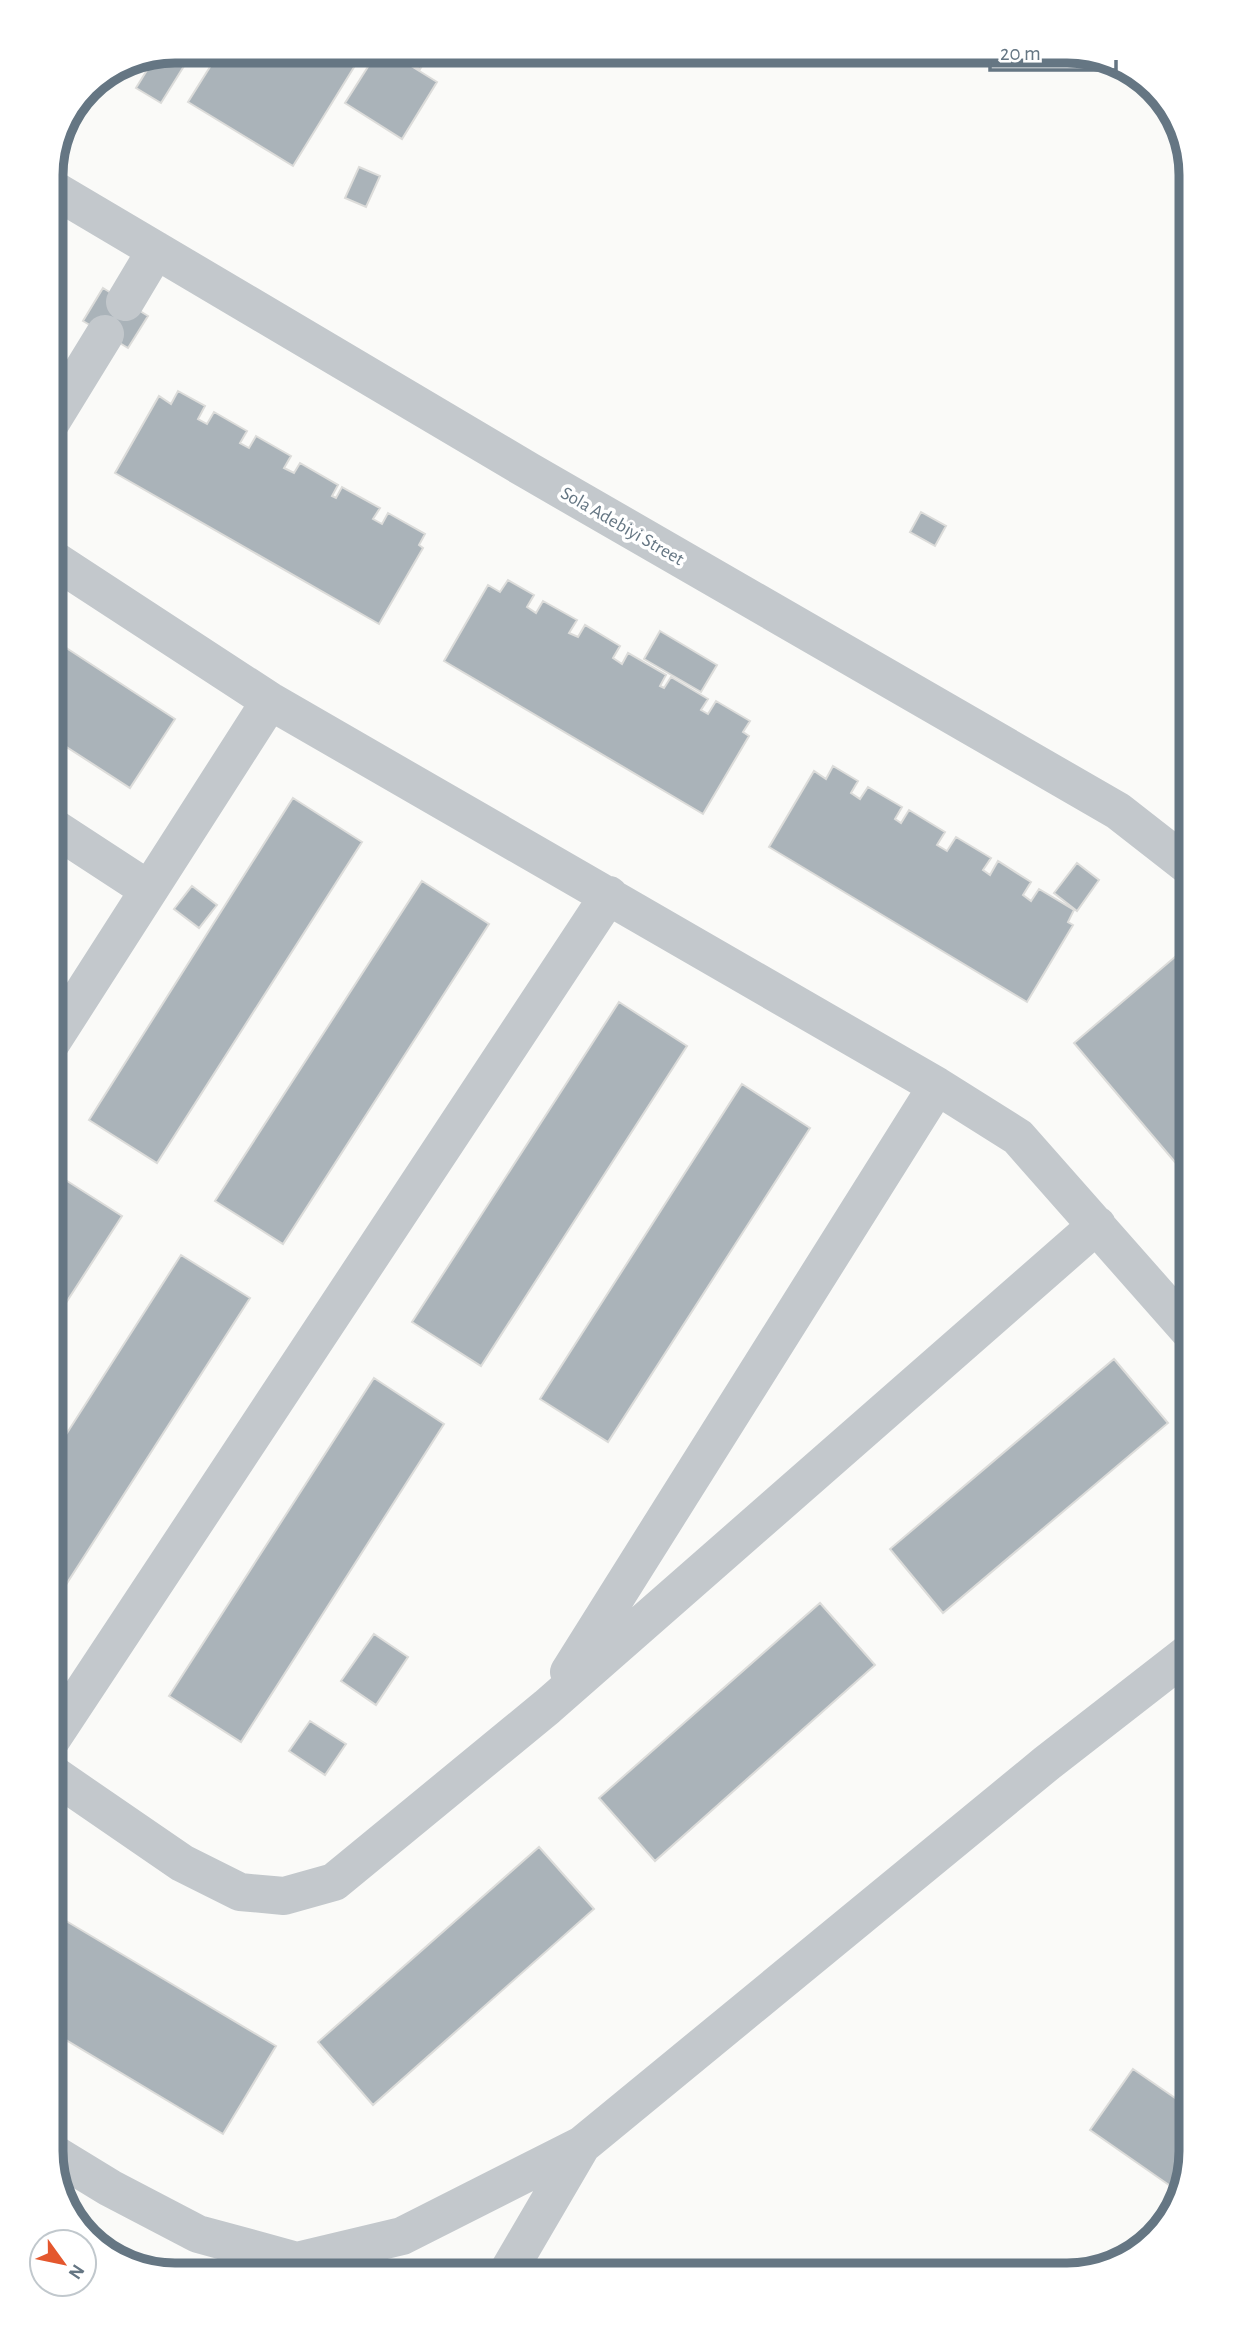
<svg xmlns="http://www.w3.org/2000/svg" width="1242" height="2326" font-family="'Alegreya Sans',sans-serif">
	<style>
		.building { fill: #aab3b9; stroke: #dcdcda; stroke-width: 2 }
		.lines { fill: none; stroke-linecap: round; stroke-linejoin: round }
		.minor { stroke: #c3c8cc; stroke-width: 38 }
		.labels { text-anchor: middle; stroke-width: 7; stroke-linejoin: round; paint-order: stroke }
		.street-label { font-size: 19px; fill: #657683; stroke: #fff }
		.rim { fill: none; stroke: #657683; stroke-width: 9 }
	</style>
	<rect width="100%" height="100%" fill="#fafaf8"/>
	<!-- building -->
	<path class="building" d="M220,51h144l-71,115 -105,-64z
		M378,51h9l50,31 -35,57 -57,-36z
		M391,51h40l-11,18z
		M163,53l21,13 -23,37 -25,-15 21,-34z
		M359,167l21,9 -14,31 -21,-9z
		M103,288l45,28 -20,32 -45,-27z
		M178,391l27,15 -7,13 9,5 7,-12 33,19 -7,12 9,5 7,-12 35,20 -7,12 10,5 6,-10 38,22 -6,11 4,2 6,-11 38,21 -7,11 9,5 6,-11 37,21 -6,11 4,3 -44,76 -264,-151 44,-77 12,8z
		M921,512l25,14 -11,20 -25,-14z
		M508,580l26,15 -7,12 9,6 7,-12 34,19 -8,13 9,4 7,-12 35,21 -7,12 9,6 6,-11 38,22 -6,11 4,2 7,-11 37,22 -7,11 7,4 8,-13 34,20 -7,11 6,4 -46,78 -259,-153 44,-76 12,7z
		M660,631l57,34 -16,27 -57,-33z
		M51,638l124,81 -45,69 -79,-51z
		M833,766l25,15 -7,12 9,6 8,-12 34,20 -7,12 6,4 8,-13 36,22 -8,13 10,6 9,-14 35,21 -8,12 7,5 8,-14 33,21 -8,13 8,6 8,-12 35,21 -6,12 5,3 -46,77 -258,-155 45,-76 12,8z
		M293,798l69,44 -205,321 -68,-43z
		M1077,863l22,17 -22,31 -23,-18z
		M422,881l67,43 -206,320 -68,-43z
		M192,886l25,19 -18,23 -25,-19z
		M1189,945l2,2v234l-117,-138z
		M619,1002l68,44 -206,320 -69,-44z
		M742,1084l68,44 -202,314 -68,-43z
		M53,1172l69,44 -71,110v-150z
		M181,1255l69,43 -199,310v-150z
		M1114,1359l54,64 -225,190 -53,-64z
		M374,1378l70,46 -203,318 -72,-46z
		M820,1603l55,62 -220,196 -56,-63z
		M374,1634l34,23 -32,48 -35,-24z
		M310,1721l36,23 -21,31 -36,-24z
		M539,1847l55,62 -221,196 -55,-63z
		M51,1912l225,134 -53,88 -172,-103z
		M1133,2069l58,40v43l-12,40 -89,-62z"/>
	<g class="lines">
		<!-- minor -->
		<path class="minor" d="M51,188l478,283 589,340 73,57
			M125,302l31,-52
			M51,422l54,-88
			M51,558l219,143 667,385 81,51 173,196
			M51,826l98,64
			M51,1043l219,-342
			M569,1672l368,-586
			M51,1740l558,-845
			M51,1773l131,90 58,29 44,4 50,-14 213,-175 550,-482
			M51,2152l59,36 88,46 99,27 105,-25 180,-91 465,-382 144,-112
			M506,2275l76,-130"/>
	</g>
	<g class="labels">
		<!-- street labels -->
		<g class="street-label">
			<text transform="translate(623 525) rotate(30)" y="7">Sola Adebiyi Street</text>
		</g>
	</g>
	<!-- crop -->
	<path d="M0 0H1242V2326H0ZM175 63H1067A112 112 0 0 1 1179 175V2151A112 112 0 0 1 1067 2263H175A112 112 0 0 1 63 2151V175A112 112 0 0 1 175 63Z" fill="#fff" fill-rule="evenodd"/>
	<path class="rim" d="M175 63H1067A112 112 0 0 1 1179 175V2151A112 112 0 0 1 1067 2263H175A112 112 0 0 1 63 2151V175A112 112 0 0 1 175 63Z"/>
	<!-- north arrow -->
	<g transform="translate(63 2263) rotate(123)"><circle r="33" fill="#ffffff" stroke="#c1c8cd" stroke-width="2"/>
	<path d="M0-5L12 26L0 18L-12 26Z" fill="#e4572e"/>
	<text y="-10" font-size="19" font-weight="bold" text-anchor="middle" fill="#657683">N</text>
	</g>
	<!-- scale -->
	<path d="M990 60v10h126v-10" fill="none" stroke="#657683" stroke-width="3.5"/>
	<text x="1000" y="60" font-size="21" fill="#657683" stroke="#ffffff" stroke-width="5" paint-order="stroke">20 m</text>
</svg>
